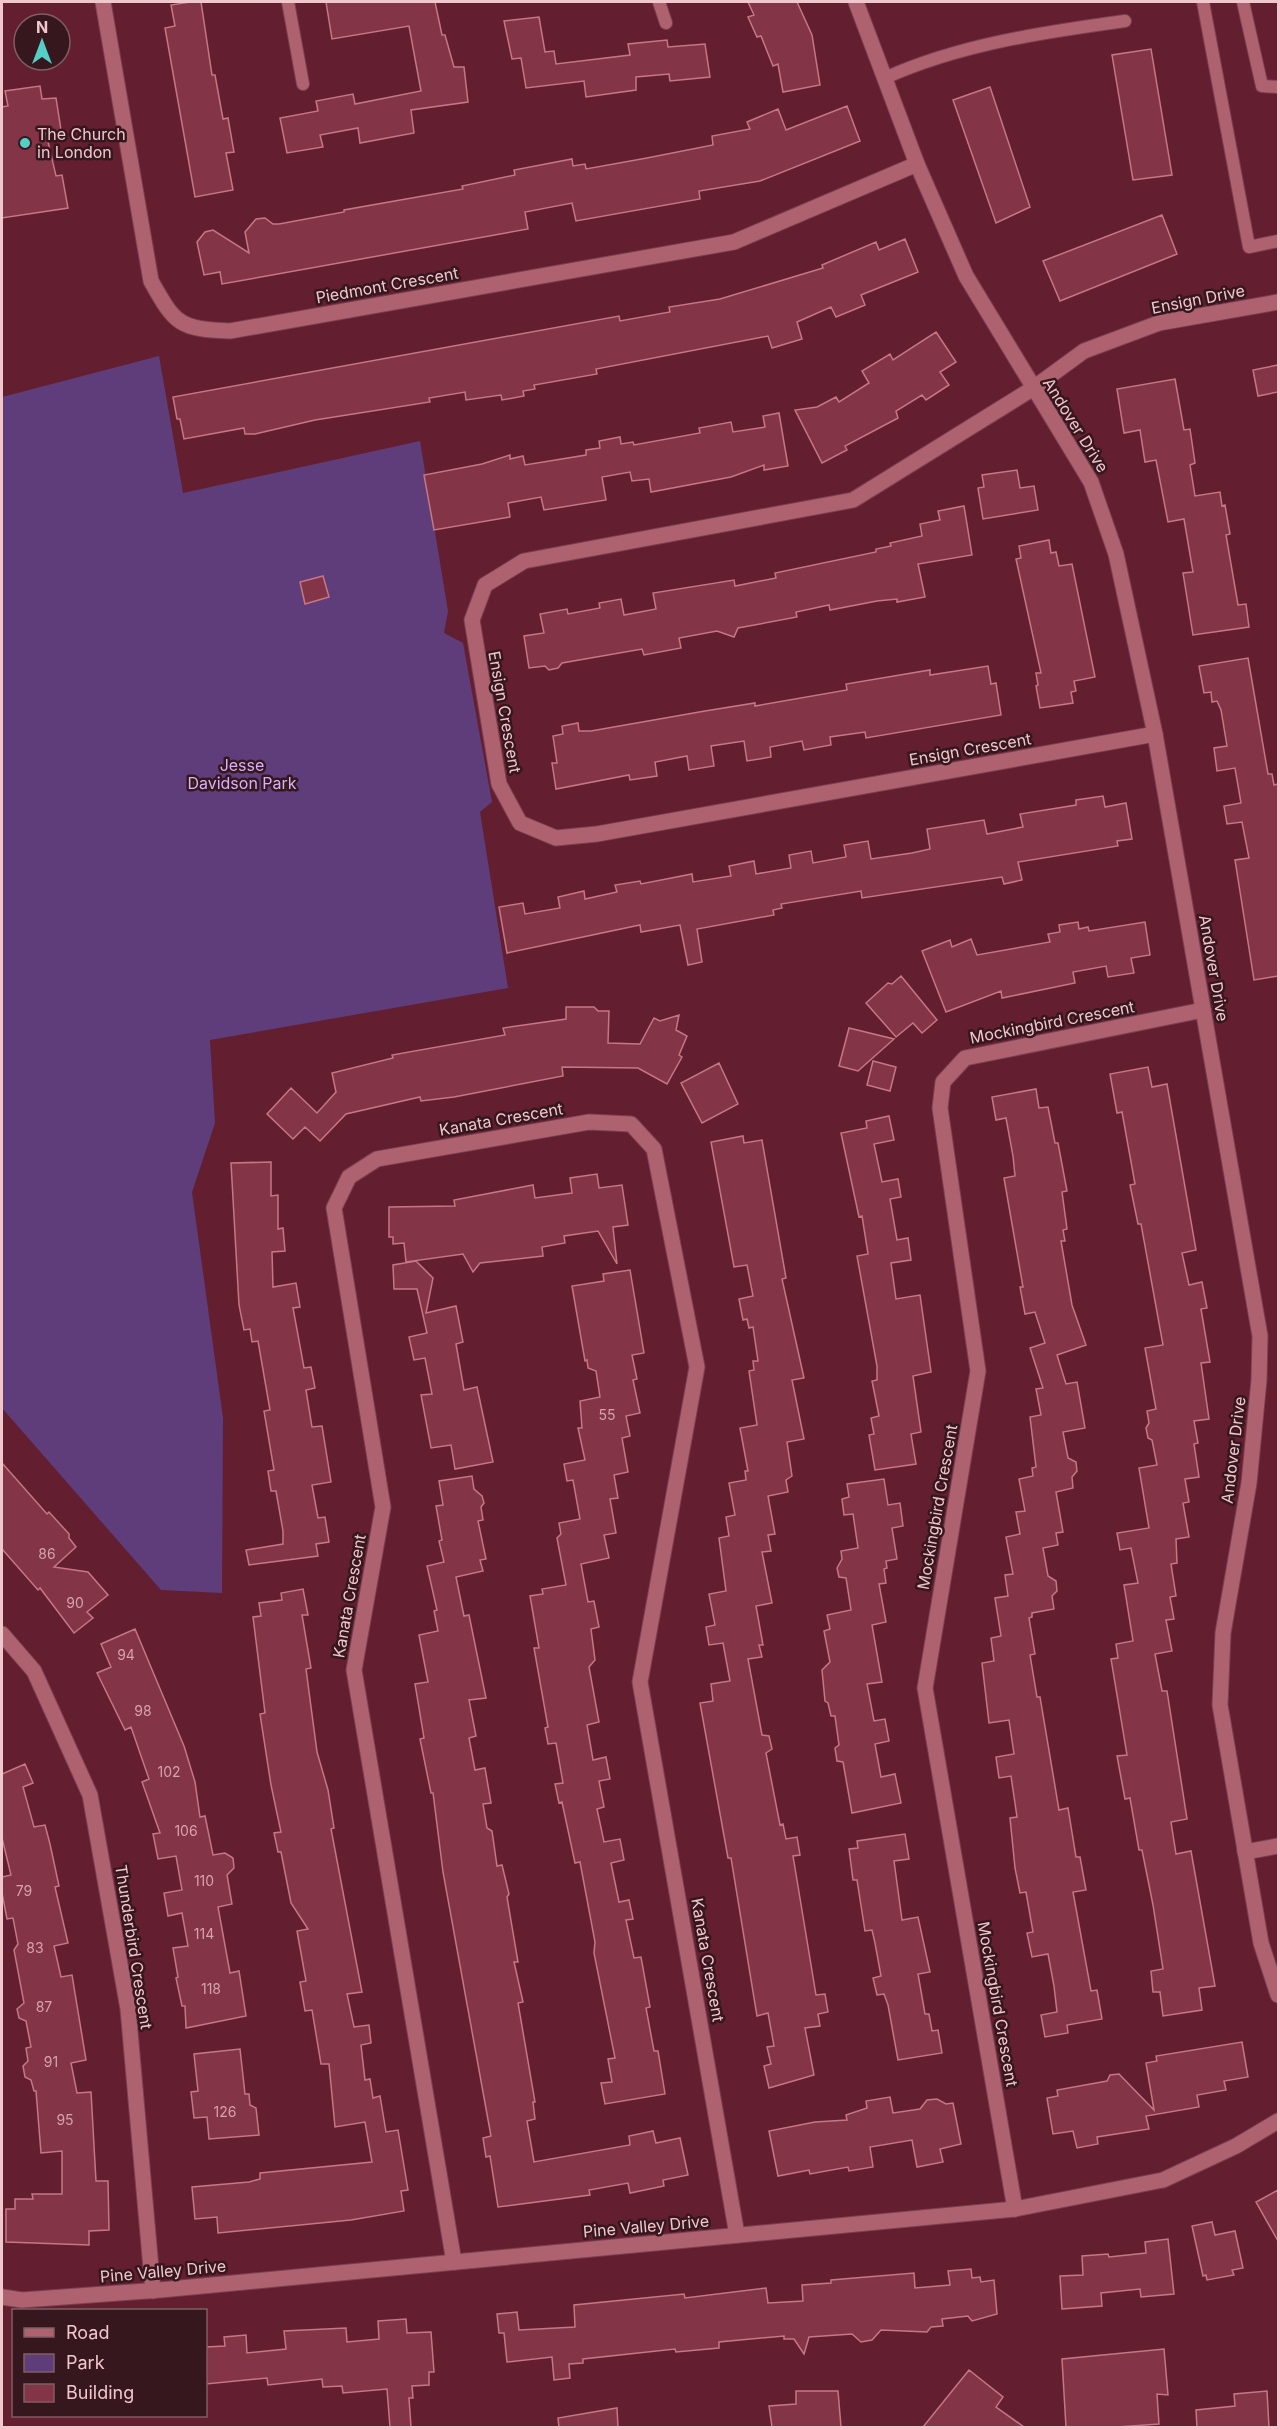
<svg xmlns="http://www.w3.org/2000/svg" width="1280" height="2429" font-family="Inter,sans-serif">
	<style>
		.green { fill: #5f3d7a }
		.building { fill: #833547; stroke: #c57785; stroke-width: 1.5 }
		.lines { fill: none; stroke-linecap: round; stroke-linejoin: round }
		.service-casing { stroke: #7c4052; stroke-width: 14 }
		.minor-casing { stroke: #7c4052; stroke-width: 17 }
		.tertiary-casing { stroke: #7c4052; stroke-width: 17 }
		.service { stroke: #ae6270; stroke-width: 12 }
		.minor { stroke: #ae6270; stroke-width: 15 }
		.tertiary { stroke: #ae6270; stroke-width: 15 }
		.poi-dot { fill: #55cec5; stroke: #35171d; stroke-width: 2 }
		.labels { text-anchor: middle; stroke-width: 5; stroke-linejoin: round; paint-order: stroke }
		.number-label { font-size: 14px; fill: #d6a2ac }
		.poi-label { font-size: 16px; fill: #f2c6cd; stroke: #35171d; text-anchor: start }
		.street-label { font-size: 16px; fill: #f2c6cd; stroke: #35171d }
		.park-label { font-size: 16px; fill: #d7b0fa; stroke: #35171d }
	</style>
	<rect width="100%" height="100%" fill="#631f30"/>
	<!-- green -->
	<path class="green" d="M159,356l24,137 237,-52 28,170 -4,22 19,10 29,159 -12,10 28,176 -298,52 5,83 -23,69 31,226 -1,175 -61,-3 -159,-182v-1011z"/>
	<!-- building -->
	<path class="building" d="M190,2h11l11,73h3l8,44 5,-1 6,34 -8,1 7,37 -38,7 -30,-169 10,-2 -4,-21z
		M326,2h109l7,33h3l9,32h10l4,35 -57,8 3,23 -54,10 -2,-15 -38,7 3,12 -36,6 -7,-35 38,-7 -2,-10 37,-7 2,10 66,-13 -12,-65 -77,13z
		M748,2h49l15,33 8,50 -37,7 -5,-28 -5,2 -12,-30 -4,1 -9,-20 6,-2z
		M539,17l6,35 9,-1 2,13 74,-9 -2,-11 39,-4 1,7 37,-3 5,33 -40,4 -1,-7 -33,3v13l-50,7 -2,-16 -58,7 -5,-30 -9,1 -8,-38z
		M1151,49l21,126 -39,5 -21,-125z
		M40,86l2,13 14,-1 5,32 -15,3 10,43 6,-1 6,33 -66,10v-111l6,-1 -3,-15z
		M990,87l40,120 -34,16 -43,-123z
		M847,106l13,35 -100,40 -61,10 1,8 -124,22 -4,-18 -47,9 3,17 -306,55 -2,-12 -16,3 -7,-33 8,-10 8,-2 36,23 -4,-21 11,-13 9,-1 8,6h6l65,-12v-2l119,-21 -1,-3 53,-11 -1,-5 58,-11 1,7 12,-2 1,5 61,-11 66,-13 -1,-9 38,-7 -3,-7 31,-13 8,21z
		M1162,215l15,39 -117,47 -17,-40z
		M905,239l13,33 -57,23 4,10 -29,12 -5,-10 -34,15 5,17 -30,9 -4,-12 -172,33 1,5 -63,11 1,4 -12,2 1,5 -22,4 -1,-5 -35,5 -1,-8 -36,6 1,4 -115,18 -60,14h-10l-1,-6 -60,11 -4,-20h-3l-4,-22 446,-81 1,5 50,-9 -1,-5 51,-8 103,-31 -1,-3 54,-23 3,8z
		M936,332l20,30 -16,10 9,13 -23,15 -4,-5 -26,16 2,7 -53,28 2,4 -25,13 -27,-53 22,-3 19,-10 3,5 30,-19 -7,-12 28,-17 3,6z
		M1278,365v27l-20,4 -5,-26z
		M1175,379l9,51 6,-1 5,34 -5,2 5,31 25,-4 2,14 3,-1 5,29 -4,1 12,70 8,-1 3,23 -56,8 -10,-62 10,-1 -9,-53 -16,3 -12,-62 -11,2 -5,-32 -16,3 -7,-44z
		M779,413l9,53 -24,4v-5l-33,12 -80,15 -2,-13 -17,2 -2,-9 -28,5 4,23 -62,10 -3,-13 -33,6 2,14 -76,13 -10,-55 58,-11 28,-9v4l13,-3 2,9 61,-10v-5l14,-2 -1,-7 21,-4 1,7 12,-2 1,3 66,-12 -1,-5 32,-6 2,10 32,-5 -2,-11z
		M1017,470l3,18 14,-2 4,24 -55,9 -5,-31 6,-1 -2,-12z
		M964,506l8,49 -54,9 7,33 -28,5v-3l-20,2 -47,9 -1,-5 -33,7 1,5 -59,11 -4,9 -17,-6 -38,7 2,10 -37,7 -2,-6 -80,14 -4,5 -9,2 -4,-4 -16,2 -5,-32 20,-3 -4,-19 27,-5 1,5 32,-6 -1,-5 22,-4 3,16 32,-6 -3,-16 81,-13 1,6 41,-8 -1,-5 101,-21v-3l15,-3 -1,-3 32,-7 -2,-12 20,-4 -2,-9z
		M1049,540l2,13 5,-1 3,14 13,-2 23,113 -21,4 2,10 -5,1 2,11 -33,5 -4,-22 2,-1 -2,-12h5l-25,-114 5,-1 -2,-12z
		M323,576l6,21 -24,7 -5,-22z
		M1248,658l20,116h4l2,11 4,-1v192l-24,4 -19,-120 14,-2 -7,-36 -15,2 -3,-18 17,-3 -6,-35 -18,3 -3,-23 13,-2 -6,-36 -4,-9 -5,1 -1,-10 -7,1 -5,-27z
		M988,666l3,18 5,-1 5,32 -135,23 -1,-6 -35,5 1,8 -27,5 -2,-9 -32,6 1,10 -24,4 -3,-20 -33,5 3,20 -25,4 -2,-14 -32,6 2,14 -27,4 -1,-5 -73,14 -4,-26h5l-4,-27 10,-2 -1,-8 16,-3 1,8h12l114,-20 50,-8v3l92,-16 -1,-6 84,-14v5z
		M1103,796l2,11 21,-4 6,36 -15,2 1,5 -100,16 4,18 -18,4 -2,-7 -140,21 -1,-7 -80,13 1,4 -9,2 1,5 -77,14 5,33 -14,3 -8,-40 -39,7 -1,-7 -133,28 -8,-46 24,-4 2,11 35,-6 -2,-11 26,-6 1,8 32,-7 -2,-7 25,-4 1,3 51,-10 1,8 38,-6 -2,-10 25,-5 2,13 35,-6 -2,-13 22,-4 2,12 33,-6 -2,-12 24,-4 3,18 41,-6 18,-4 -3,-20 57,-9 3,14 36,-7 -3,-13 56,-9v-5z
		M1078,922l1,7 9,-2 1,4 56,-9 5,33 -19,3 3,15 -26,4 -2,-11 -33,6 2,11 -73,15 -1,-7 -55,21 -24,-61 28,-11 2,7 19,-8 6,16 73,-13 -2,-8 12,-2 -1,-7z
		M901,976l36,44 -15,13 -9,-10 -17,14 -30,-34 22,-20 4,1z
		M566,1007h28l4,4h11l-1,32 32,1 14,-26 6,3 19,-6 -3,15 11,6 -8,19 3,2 -15,27 -29,-16 -76,-1 1,9 -109,21 -33,4 -1,-4 -74,17 -26,27 -15,-14 -12,12 -26,-25 24,-26 26,25 19,-21 -4,-19 61,-15 -1,-3 113,-20 -2,-7 63,-9z
		M849,1028l45,11 -36,32 -19,-5z
		M873,1061l23,6 -6,24 -23,-6z
		M719,1063l19,41 -36,19 -21,-40z
		M1148,1067l4,20 15,-3 29,166 -14,3 7,32 13,-3 5,26 -6,1 9,53 -9,1 8,56 -15,2 4,22 -4,1 5,33 -14,2 4,23 -6,1 6,34 -13,2 1,24 -6,1 5,32 -6,1 4,22 -8,1 6,31 -17,3 7,37h5l20,128 -16,3 5,32 15,-3 24,135 -16,2 3,22 -39,6 -3,-24h-7l-2,-21 12,-2 -10,-64 -11,-55h-3l-9,-52 -5,1 -8,-43 10,-1 -16,-96 7,-1 -2,-14 17,-3 -9,-56 14,-2 -7,-35 -11,2 -3,-17 32,-5 -10,-60 18,-3 -5,-25 -4,-2 -2,-10 3,-5 -2,-12 9,-2 -11,-61 18,-3 -22,-121h-3l-8,-39 5,-1 -13,-72 -5,1 -7,-39z
		M1036,1089l3,19 9,-1 7,36h3l9,48 -5,1 5,37 -4,1 2,11h-4l11,64 14,40 -29,10 9,29 11,-2 8,46 -22,4 5,26 8,4 1,9 -5,6 1,11 -17,4 7,40 -7,1 2,12 -15,3 5,28 8,5 1,10 -5,5 2,13 -22,4v4l-3,1 6,36 -5,1 7,42h3l19,113 9,-2 8,49h4l6,33 -13,2 18,99 6,-1 5,29 -35,6 1,8 -23,4 -4,-22 16,-3 -3,-26 -6,-32 -16,3 -5,-24 6,-1 -7,-40 -6,1 -5,-25 -5,-50 7,-1 -6,-41 -12,2 -3,-21 18,-3 -5,-34 -20,3 -7,-60 12,-2 -3,-23 10,-2 -6,-38 13,-2 -3,-21 8,-1 -7,-37 14,-3 -4,-22 9,-1 -6,-32 14,-3 -1,-8 4,-1 -6,-50 11,-2 -5,-26 7,-1 -13,-40 15,-5 -10,-31 -10,2 -5,-27h3l-19,-109 11,-2 -2,-20 -7,-38 -10,2 -4,-23z
		M889,1116l5,24 -20,4 8,38 16,-3 3,18 -11,2 7,41 11,-2 3,22 -20,3 5,36 24,-4 11,77 -18,4 8,56 -10,2 5,30 -41,6 -6,-35 5,-1 -3,-16 8,-2 -7,-35 5,-1v-14l-20,-110 11,-2 -6,-38 -3,1 -18,-84 26,-5 -1,-7z
		M743,1136l1,7 18,-3 24,138 -4,1 22,99 -12,2 12,59 -17,3 5,34 -6,4 2,12 -20,4 7,38 -7,1 3,16 -9,1 10,51 -16,3 7,39h-4l3,12 -14,2 14,76 7,1 3,13 -6,4 14,72 3,-1 3,15 11,-2 3,18 -7,1 23,139 9,-1 3,18 -10,2 2,12 -15,2 9,47 -45,13 -5,-22 7,-2 -4,-17 7,-1 -6,-33 -11,3 -26,-158h-3l-28,-155 13,-2 -2,-17 19,-3 -7,-38 -14,2 -3,-18 9,-2 -6,-31 17,-3 -7,-53 10,-2 -3,-19 9,-2 -6,-32 17,-3 -1,-9h3l-8,-43 17,-3 -8,-54 5,-1 -1,-9h5l-5,-34 -4,1 -2,-9 -4,1 -4,-21 14,-3 -6,-31 -13,2 -23,-125z
		M271,1162v34l7,-1v34l5,-1 2,23 -13,1 1,35 23,-4 4,24 -7,1 11,60 7,-1 4,21 -9,2 6,37 10,-1 9,56 -19,3 6,33 7,-1 4,25 -13,2 2,12 -69,9 -3,-15 37,-6v-13l-7,-40h-5l-3,-20 6,-1 -10,-59 6,-1 -12,-69 -6,1 -2,-13 -6,1 -5,-25 -8,-142z
		M597,1174l2,14 23,-3 6,40 -15,2 4,37 -19,-33 -34,5 1,7 -23,4 1,9 -63,7 -7,9 -10,-18 -57,8 -2,-19 -11,1v-7h-4v-30l66,-1 -1,-6 79,-15 2,13 37,-5 -2,-15z
		M416,1261l17,17 -7,35 30,-7 7,36 -7,2 8,46 13,-3 16,75 -38,7 -4,-24 -20,3 -10,-53 11,-1 -7,-36 -11,2 -5,-23 18,-4 -10,-44h-23l-1,-24z
		M630,1270l14,83 -12,2 5,24 -4,1 7,33 -14,3 4,20 -8,2 6,34 -14,3 4,23 -8,1 6,34 -12,2 5,23 -28,6 7,38 6,-1 5,26 -8,2 4,31 -6,7 10,55 -12,3 6,35 13,-3 4,22 -11,2 5,26 -7,2 7,33 16,-3 4,21 -13,3 8,39 10,-2 4,19 -7,1 8,38 7,-1 9,50 -4,1 8,43h4l7,43 -60,10 -4,-21 11,-1 -4,-23 7,-1 -21,-105 1,-11 -15,-80 -5,1 -13,-61 -3,1 -4,-19 8,-1 -7,-40 -8,1 -3,-16 3,-1 -14,-79h5l-9,-52 13,-2 -1,-5 24,-4 -9,-47 4,-4 -2,-11 21,-4 -7,-39 -6,1 -3,-17 21,-4 -7,-32h4l-2,-27 20,-4 -4,-26 -8,-3 -1,-8 -2,1 -13,-75 32,-5 -1,-7z
		M2,1463l45,51 2,-2 20,22v4l7,9 -22,20 34,5 20,23 -21,17 6,6 -19,15 -34,-45 -2,2 -36,-41z
		M472,1476l2,13 8,7 2,7 -3,4 2,13 -5,1 8,38 -6,1 3,11 -27,6 8,39 5,-1 17,83 -17,2 7,36 -7,2 6,32 10,-2 6,35 -8,1 4,24 5,3 5,35 5,-1 7,29 -2,3 11,65h-4l9,40 -5,1 17,99h-2l2,17 -8,2 7,41 96,-17 -1,-9 24,-5 3,12 24,-5 8,37 -25,5 1,6 -34,7 -2,-10 -39,7 1,5 -92,12 -8,-51 -4,1 -3,-19 8,-2 -48,-264 -10,-79h-2l-11,-54 4,-1 -9,-54 13,-2 -9,-47 19,-4 -4,-20 3,-1 -10,-44 17,-4 -5,-21 3,-1 -6,-34 7,-1 -4,-24z
		M884,1479l4,26 12,-2 3,23 -11,2 5,31 -11,2 1,7 -3,1 2,14 -7,1 7,38 -14,3 10,57 -15,2 7,37 11,-2 4,22 -14,3 6,33 14,-3 6,29 -49,10 -9,-51 -6,-1 -2,-13 4,-3 -4,-29h-4l-3,-13 -3,-2 -3,-31 8,-8 -6,-31 6,-2 -3,-14 24,-5 -5,-32 -7,-1 -2,-9 5,-9 -1,-8 17,-3 -5,-34 -9,1 -2,-16 7,-2 -2,-13z
		M303,1589l5,26h-6l9,53 -5,1 11,83 11,38 6,38 -3,1 31,163 -15,2 7,33 15,-2 2,18 -10,2 4,35 5,-1 3,19 7,-2 6,36 12,-2 10,60 -7,1 3,20 -53,9 -133,13 -1,-16 -22,2 -3,-32 57,-5 11,-3v-6l112,-11 -7,-40 -30,5 -6,-63h-8l-9,-54 -7,1 -5,-29 6,-1 -9,-50 11,-2 -17,-26 -10,-51h-3l-4,-19 7,-1 -10,-47 -11,-71 5,-1 -12,-96 8,-1 -2,-13 23,-3 -1,-7z
		M135,1629l49,117 11,36 5,35 5,-1 8,39 12,-2 8,5 1,10 -7,7 5,29 -14,3 12,66 9,-2 7,45 -60,12 -1,-22h-3l-6,-28 2,-1 -5,-29 15,-2 -6,-33 -14,3 -4,-23 18,-3 -6,-34 -18,3 -5,-25 7,-1 -18,-51 7,-3 -18,-52 -6,3 -28,-57 14,-6 -10,-23z
		M25,1764l8,19 -10,4 11,40 11,-2 5,19 9,42 -4,1 13,56 -14,3 7,31 11,-2 14,85 -15,3 6,30 14,-1 5,89h12l1,49 -20,1v14l-83,-3v-33h9v-10h18l-1,-5h30v-43l-21,2 -5,-62h-2l-3,-11 -6,-3 -2,-11 5,-5 -2,-13 5,-1 -5,-26 -7,-3 -2,-9 7,-6 -10,-53 4,-6 -5,-26 -6,1 -5,-26v-16l9,-2 -9,-37v-64z
		M905,1834l4,25 -15,2 8,59 16,-3 12,55 -12,2 7,40h4l3,17 6,-1 4,23 -44,7 -10,-55 -4,-11 -7,1 -4,-17 8,-2 -6,-33 -3,-13 -7,1 -8,-51h-4l-4,-31 9,-1 -1,-7z
		M1242,2042l6,35 -24,4 2,9 -29,5 2,12 -53,9 3,13 -52,8 1,7 -21,4 -4,-17 -20,3 -6,-36 11,-2 -1,-6 50,-9 3,-6 9,-1 35,36 -8,-47 11,-2 -1,-5z
		M240,2049l5,45h4l1,11 6,3 3,27 -50,4 -2,-22 -13,1 -3,-26 7,-1 -4,-37z
		M890,2097l3,16 27,-4 7,-9 10,-1 9,5 7,-1 8,41 -21,5 3,13 -26,5 -5,-27 -42,7 3,20 -24,4 -1,-4 -38,7 -1,-4 -31,6 -9,-45 46,-9 32,-2 -1,-5 21,-7 -1,-7z
		M1278,2190v51l-22,-39z
		M1212,2222l3,13 20,-4 8,37 -11,2 2,5 -27,5 -1,-5 -3,1 -11,-50z
		M1168,2239l6,55 -33,3 -1,-8 -39,4 1,13 -40,3 -2,-33 23,-1 -1,-19 26,-2 1,3 37,-4 -1,-11z
		M971,2269l1,9 8,-1 1,5 13,-2 3,34 -25,7 -4,-5 -26,3 1,7 -12,1 -4,5 -46,-2 -9,10 -11,2 -9,-8 -43,3 -5,17 -10,-15h-10v-3l-65,6v6l-43,4 -1,-3 -92,10v4l-14,1 1,14 -16,2 -2,-23 -45,5 -3,-29h-5l-2,-19 20,-2 2,18 56,-3 -1,-22 110,-11 1,4 81,-10 2,15 35,-2 -1,-16 29,-2v-3l83,-7 1,15 35,-3 -2,-14z
		M406,2319l1,14 24,-1 3,40h-5v13l-17,1 1,12h-4l2,29h-21l-3,-38 -44,4 -1,-7 -19,1 -1,-8 -54,6 -1,-7 -61,6v-37l19,-1 -1,-9 22,-2 1,18 39,-4 -2,-18 62,-3 1,14 32,-3 -1,-18z
		M1164,2349l4,46 -11,-1 2,30 -42,3h-51l-4,-68z
		M969,2370l34,27 -7,10 28,20h-101z
		M796,2391h42l3,36h-69l-3,-21 27,-2z
		M1267,2391l2,36h-72l-1,-17 39,-4 -1,-12z
		M617,2408l1,19h-59l-1,-9z"/>
	<g class="lines">
		<!-- service casing -->
		<g class="service-casing">
			<path id="service" d="M288,2l15,82
				M659,2l7,21
				M1203,2l46,245 29,-6
				M1243,2l19,84 16,1
				M885,78c75,-34 160,-46 240,-57"/>
		</g>
		<!-- minor casing -->
		<g class="minor-casing">
			<path id="minor" d="M103,2l48,279c24,43 28,48 79,50l504,-89 183,-78
				M1155,734l-558,100 -41,4 -36,-15 -21,-39 -27,-164 13,-35 39,-24 329,-61 179,-111 52,-38 75,-28 119,-21
				M2,1634l32,37 56,124 38,214 25,282
				M1245,1852l33,-6
				M1015,2209l-90,-521 53,-317 -38,-263 3,-26 22,-24 238,-48
				M454,2262l-100,-592 29,-163 -49,-299 15,-31 28,-18 212,-37 42,2 23,25 43,218 -57,315 97,553"/>
		</g>
		<!-- tertiary casing -->
		<g class="tertiary-casing">
			<path id="tertiary" d="M856,2l61,162 49,112 125,206 25,72 39,180 105,602 -1,44 -10,103 -26,150 -3,72 41,238 17,52
				M2,2297l20,3 138,-10 855,-81 148,-29 73,-34 42,-25"/>
		</g>
		<!-- service -->
		<use href="#service" class="service"/>
		<!-- minor -->
		<use href="#minor" class="minor"/>
		<!-- tertiary -->
		<use href="#tertiary" class="tertiary"/>
	</g>
	<!-- markers -->
	<circle class="poi-dot" cx="25" cy="143" r="6"/>
	<g class="labels">
		<!-- number labels -->
		<g class="number-label">
			<text x="607" y="1420">55</text>
			<text x="47" y="1559">86</text>
			<text x="75" y="1608">90</text>
			<text x="126" y="1660">94</text>
			<text x="143" y="1716">98</text>
			<text x="169" y="1777">102</text>
			<text x="186" y="1836">106</text>
			<text x="204" y="1886">110</text>
			<text x="24" y="1896">79</text>
			<text x="204" y="1939">114</text>
			<text x="35" y="1953">83</text>
			<text x="211" y="1994">118</text>
			<text x="44" y="2012">87</text>
			<text x="51" y="2067">91</text>
			<text x="225" y="2117">126</text>
			<text x="65" y="2125">95</text>
		</g>
		<!-- poi labels -->
		<g class="poi-label">
			<text x="37" y="140">The Church<tspan x="37" dy="18">in London</tspan></text>
		</g>
		<!-- street labels -->
		<g class="street-label">
			<text transform="translate(387 285) rotate(-10)" y="6">Piedmont Crescent</text>
			<text transform="translate(1198 299) rotate(-11)" y="6">Ensign Drive</text>
			<text transform="translate(1076 425) rotate(58)" y="6">Andover Drive</text>
			<text transform="translate(505 712) rotate(80)" y="6">Ensign Crescent</text>
			<text transform="translate(970 749) rotate(-10)" y="6">Ensign Crescent</text>
			<text transform="translate(1214 968) rotate(80)" y="6">Andover Drive</text>
			<text transform="translate(1052 1022) rotate(-11)" y="6">Mockingbird Crescent</text>
			<text transform="translate(501 1119) rotate(-10)" y="6">Kanata Crescent</text>
			<text transform="translate(1233 1450) rotate(-83)" y="6">Andover Drive</text>
			<text transform="translate(937 1507) rotate(-80)" y="6">Mockingbird Crescent</text>
			<text transform="translate(349 1596) rotate(-80)" y="6">Kanata Crescent</text>
			<text transform="translate(134 1947) rotate(81)" y="6">Thunderbird Crescent</text>
			<text transform="translate(708 1960) rotate(80)" y="6">Kanata Crescent</text>
			<text transform="translate(998 2004) rotate(80)" y="6">Mockingbird Crescent</text>
			<text transform="translate(646 2226) rotate(-5)" y="6">Pine Valley Drive</text>
			<text transform="translate(163 2271) rotate(-5)" y="6">Pine Valley Drive</text>
		</g>
		<!-- park labels -->
		<g class="park-label">
			<text x="242" y="771">Jesse<tspan x="242" dy="18">Davidson Park</tspan></text>
		</g>
	</g>
	<!-- border -->
	<rect width="1280" height="2429" fill="none" stroke="#f2c6cd" stroke-width="6"/>
	<!-- legend -->
	<rect x="12" y="2309" width="195" height="108" fill="#35171d" stroke="#815d63" stroke-width="1.5"/>
	<rect x="24" y="2328" width="30" height="9" fill="#ae6270" stroke="#815d63" stroke-width="1.5"/>
	<text x="66" y="2339" font-size="18" fill="#f2c6cd">Road</text>
	<rect x="24" y="2354" width="30" height="18" fill="#5f3d7a" stroke="#815d63" stroke-width="1.5"/>
	<text x="66" y="2369" font-size="18" fill="#f2c6cd">Park</text>
	<rect x="24" y="2384" width="30" height="18" fill="#833547" stroke="#815d63" stroke-width="1.5"/>
	<text x="66" y="2399" font-size="18" fill="#f2c6cd">Building</text>
	<!-- north arrow -->
	<g transform="translate(42 42)"><circle r="28" fill="#35171d" stroke="#815d63" stroke-width="1.5"/>
	<path d="M0-4.5L10 22L0 15L-10 22Z" fill="#55cec5"/>
	<text y="-9" font-size="16" font-weight="bold" text-anchor="middle" fill="#f2c6cd">N</text>
	</g>
</svg>
